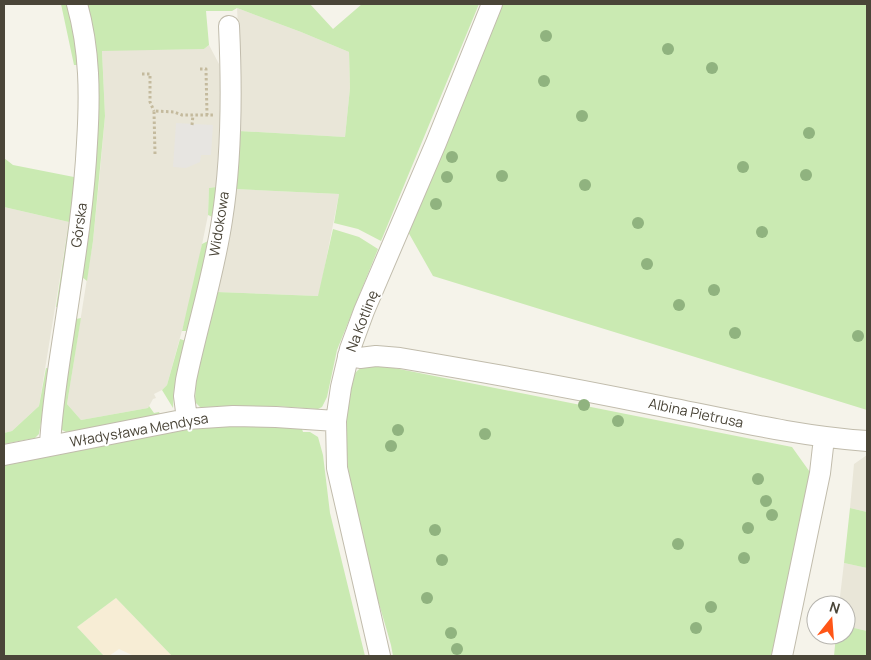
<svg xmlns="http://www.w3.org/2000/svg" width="871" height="660" font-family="Manrope,sans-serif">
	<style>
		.residential { fill: #e9e6d8 }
		.commercial { fill: #f7edd5 }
		.green { fill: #caeab2 }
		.parking { fill: #e7e5e1 }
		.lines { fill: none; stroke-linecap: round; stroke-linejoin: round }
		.minor-casing { stroke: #c1bcac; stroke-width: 22 }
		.path { stroke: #c4ba9d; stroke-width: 3; stroke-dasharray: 2.5 2.5; stroke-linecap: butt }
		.minor { stroke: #fff; stroke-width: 20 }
		.tree { fill: #90b37f }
		.labels { text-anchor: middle; stroke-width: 4; stroke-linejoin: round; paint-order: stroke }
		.street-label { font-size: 14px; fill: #4a4538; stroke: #fff }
	</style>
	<rect width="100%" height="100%" fill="#f5f3ea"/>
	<!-- residential -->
	<path class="residential" d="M237,8l64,24 48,20 1,36 -5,49 -106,-6 2,-50z
		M209,45l10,19 1,11v47l-4,65 -7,1 -1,27 -16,79 -25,91 -5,5 -8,4 2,4 -3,1 -5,9 -67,12 -14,-16 26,-163 6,-59 6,-66 -3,-66 102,-1z
		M235,189l104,5 -20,102 -102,-4z
		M4,207l65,15 -30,184 -27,25 -8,2z
		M867,455v57l-17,-4 4,-44z
		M844,563l23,5v63l-21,-5v-21h-7z"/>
	<!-- commercial -->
	<path class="commercial" d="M116,598l56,58h-38l-15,-7 -10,7h-5l-27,-29z"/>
	<!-- green -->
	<path class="green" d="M61,4h6l3,3 11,58h-7z
		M86,4h224l23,25 29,-25h117l-98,237 -23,-12 -24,-6 5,-29 -104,-5 4,-58 106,6 5,-49 -1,-36 -48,-20 -64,-24 -5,3h-26l3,34 -5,4 -102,2 3,65 -12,125 -6,40 -5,-4z
		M503,4h364v406l-434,-134 -26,-46 42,-102z
		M4,158l9,7 66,13 -18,130 -5,-1 13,-85 -65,-15z
		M216,187l-1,31 -7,-3 1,-27z
		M333,229l26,8 19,12 -41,101 -10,47 -5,10 -4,2 -43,-3 -75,1 -5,-5 1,-29 21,-81 101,4z
		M208,241l-4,26 -15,64h-7l20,-87z
		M81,318l-14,86 14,16 67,-12 1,-2 5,7 5,-1 1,2 -86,17 -8,1 -4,-2 -1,-11 15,-100z
		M180,339l6,2 -9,43 -3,5 -1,19 -11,-18 5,-5z
		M379,365l413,82 20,28 -41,181h-378l-2,-11c-22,-79 -52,-159 -43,-242 1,-9 2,-26 9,-32 6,-6 15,-5 22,-6z
		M46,368l6,1 -6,47h-4l-3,18 -4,4 -31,6v-11l8,-2 27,-25z
		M279,425l22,1 2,6h7l8,5 5,18 7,58 35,143h-193l-56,-58 -39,29 27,29h-100v-193l163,-31 50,-5z
		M850,508l17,4v56l-23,-5z
		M846,626l21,5v25h-33l2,-21h10z"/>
	<!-- parking -->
	<path class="parking" d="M176,123l37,2 -2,30h-10l-1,7 -14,6 -13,-1z"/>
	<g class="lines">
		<!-- minor casing -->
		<g class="minor-casing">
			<path id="minor" d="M348,356l12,2 16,-2 24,2c83,14 167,29 250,46 73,14 144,32 217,37
				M187,419l-3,-23 2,-16c11,-53 28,-106 36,-160 10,-63 10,-130 7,-194
				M50,445c2,-40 9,-80 15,-120 9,-60 19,-121 22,-182 3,-47 3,-93 -10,-139
				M4,455l183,-36 46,-3 43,1 60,4
				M380,656l-43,-188 -1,-47 5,-34 9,-38 14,-38 72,-168 56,-139
				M782,656l38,-183 4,-35"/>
		</g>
		<!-- path -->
		<path class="path" d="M200,69h6l1,46
			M142,74h8v28l4,9
			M192,125l1,-10
			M155,154l-1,-43 20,1 8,3h32"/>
		<!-- minor -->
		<use href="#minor" class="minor"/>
	</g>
	<!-- trees -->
	<g class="tree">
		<circle cx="546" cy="36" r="6"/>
		<circle cx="668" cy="49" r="6"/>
		<circle cx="712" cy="68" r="6"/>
		<circle cx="544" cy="81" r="6"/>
		<circle cx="582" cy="116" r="6"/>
		<circle cx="809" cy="133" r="6"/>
		<circle cx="452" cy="157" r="6"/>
		<circle cx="743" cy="167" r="6"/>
		<circle cx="806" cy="175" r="6"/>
		<circle cx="502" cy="176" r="6"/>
		<circle cx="447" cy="177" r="6"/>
		<circle cx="585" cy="185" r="6"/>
		<circle cx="436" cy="204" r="6"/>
		<circle cx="638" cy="223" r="6"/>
		<circle cx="762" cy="232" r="6"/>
		<circle cx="647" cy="264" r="6"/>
		<circle cx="714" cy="290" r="6"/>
		<circle cx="679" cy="305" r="6"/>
		<circle cx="735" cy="333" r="6"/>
		<circle cx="858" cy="336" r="6"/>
		<circle cx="584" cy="405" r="6"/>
		<circle cx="618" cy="421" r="6"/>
		<circle cx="398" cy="430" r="6"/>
		<circle cx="485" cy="434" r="6"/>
		<circle cx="391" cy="446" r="6"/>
		<circle cx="758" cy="479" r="6"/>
		<circle cx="766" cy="501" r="6"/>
		<circle cx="772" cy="515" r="6"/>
		<circle cx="748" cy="528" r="6"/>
		<circle cx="435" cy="530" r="6"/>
		<circle cx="678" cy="544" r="6"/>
		<circle cx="744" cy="558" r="6"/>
		<circle cx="442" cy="560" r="6"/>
		<circle cx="427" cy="598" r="6"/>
		<circle cx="711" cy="607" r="6"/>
		<circle cx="696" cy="628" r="6"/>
		<circle cx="451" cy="633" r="6"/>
		<circle cx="457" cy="649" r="6"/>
	</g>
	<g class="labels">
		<!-- street labels -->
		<g class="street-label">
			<text transform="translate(219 224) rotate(-81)" y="5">Widokowa</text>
			<text transform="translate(79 225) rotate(-82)" y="5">Górska</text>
			<text transform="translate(362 321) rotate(-69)" y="5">Na Kotlinę</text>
			<text transform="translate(696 413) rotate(12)" y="5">Albina Pietrusa</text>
			<text transform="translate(139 430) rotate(-10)" y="5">Władysława Mendysa</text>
		</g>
	</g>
	<!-- border -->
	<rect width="871" height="660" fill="none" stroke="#4a4538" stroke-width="10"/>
	<!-- north arrow -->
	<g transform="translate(831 620) rotate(17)"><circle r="24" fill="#ffffff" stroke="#b7b5af"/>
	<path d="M0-4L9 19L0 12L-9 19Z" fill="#ff5617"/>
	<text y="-8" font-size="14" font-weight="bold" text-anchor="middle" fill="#4a4538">N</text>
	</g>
</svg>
